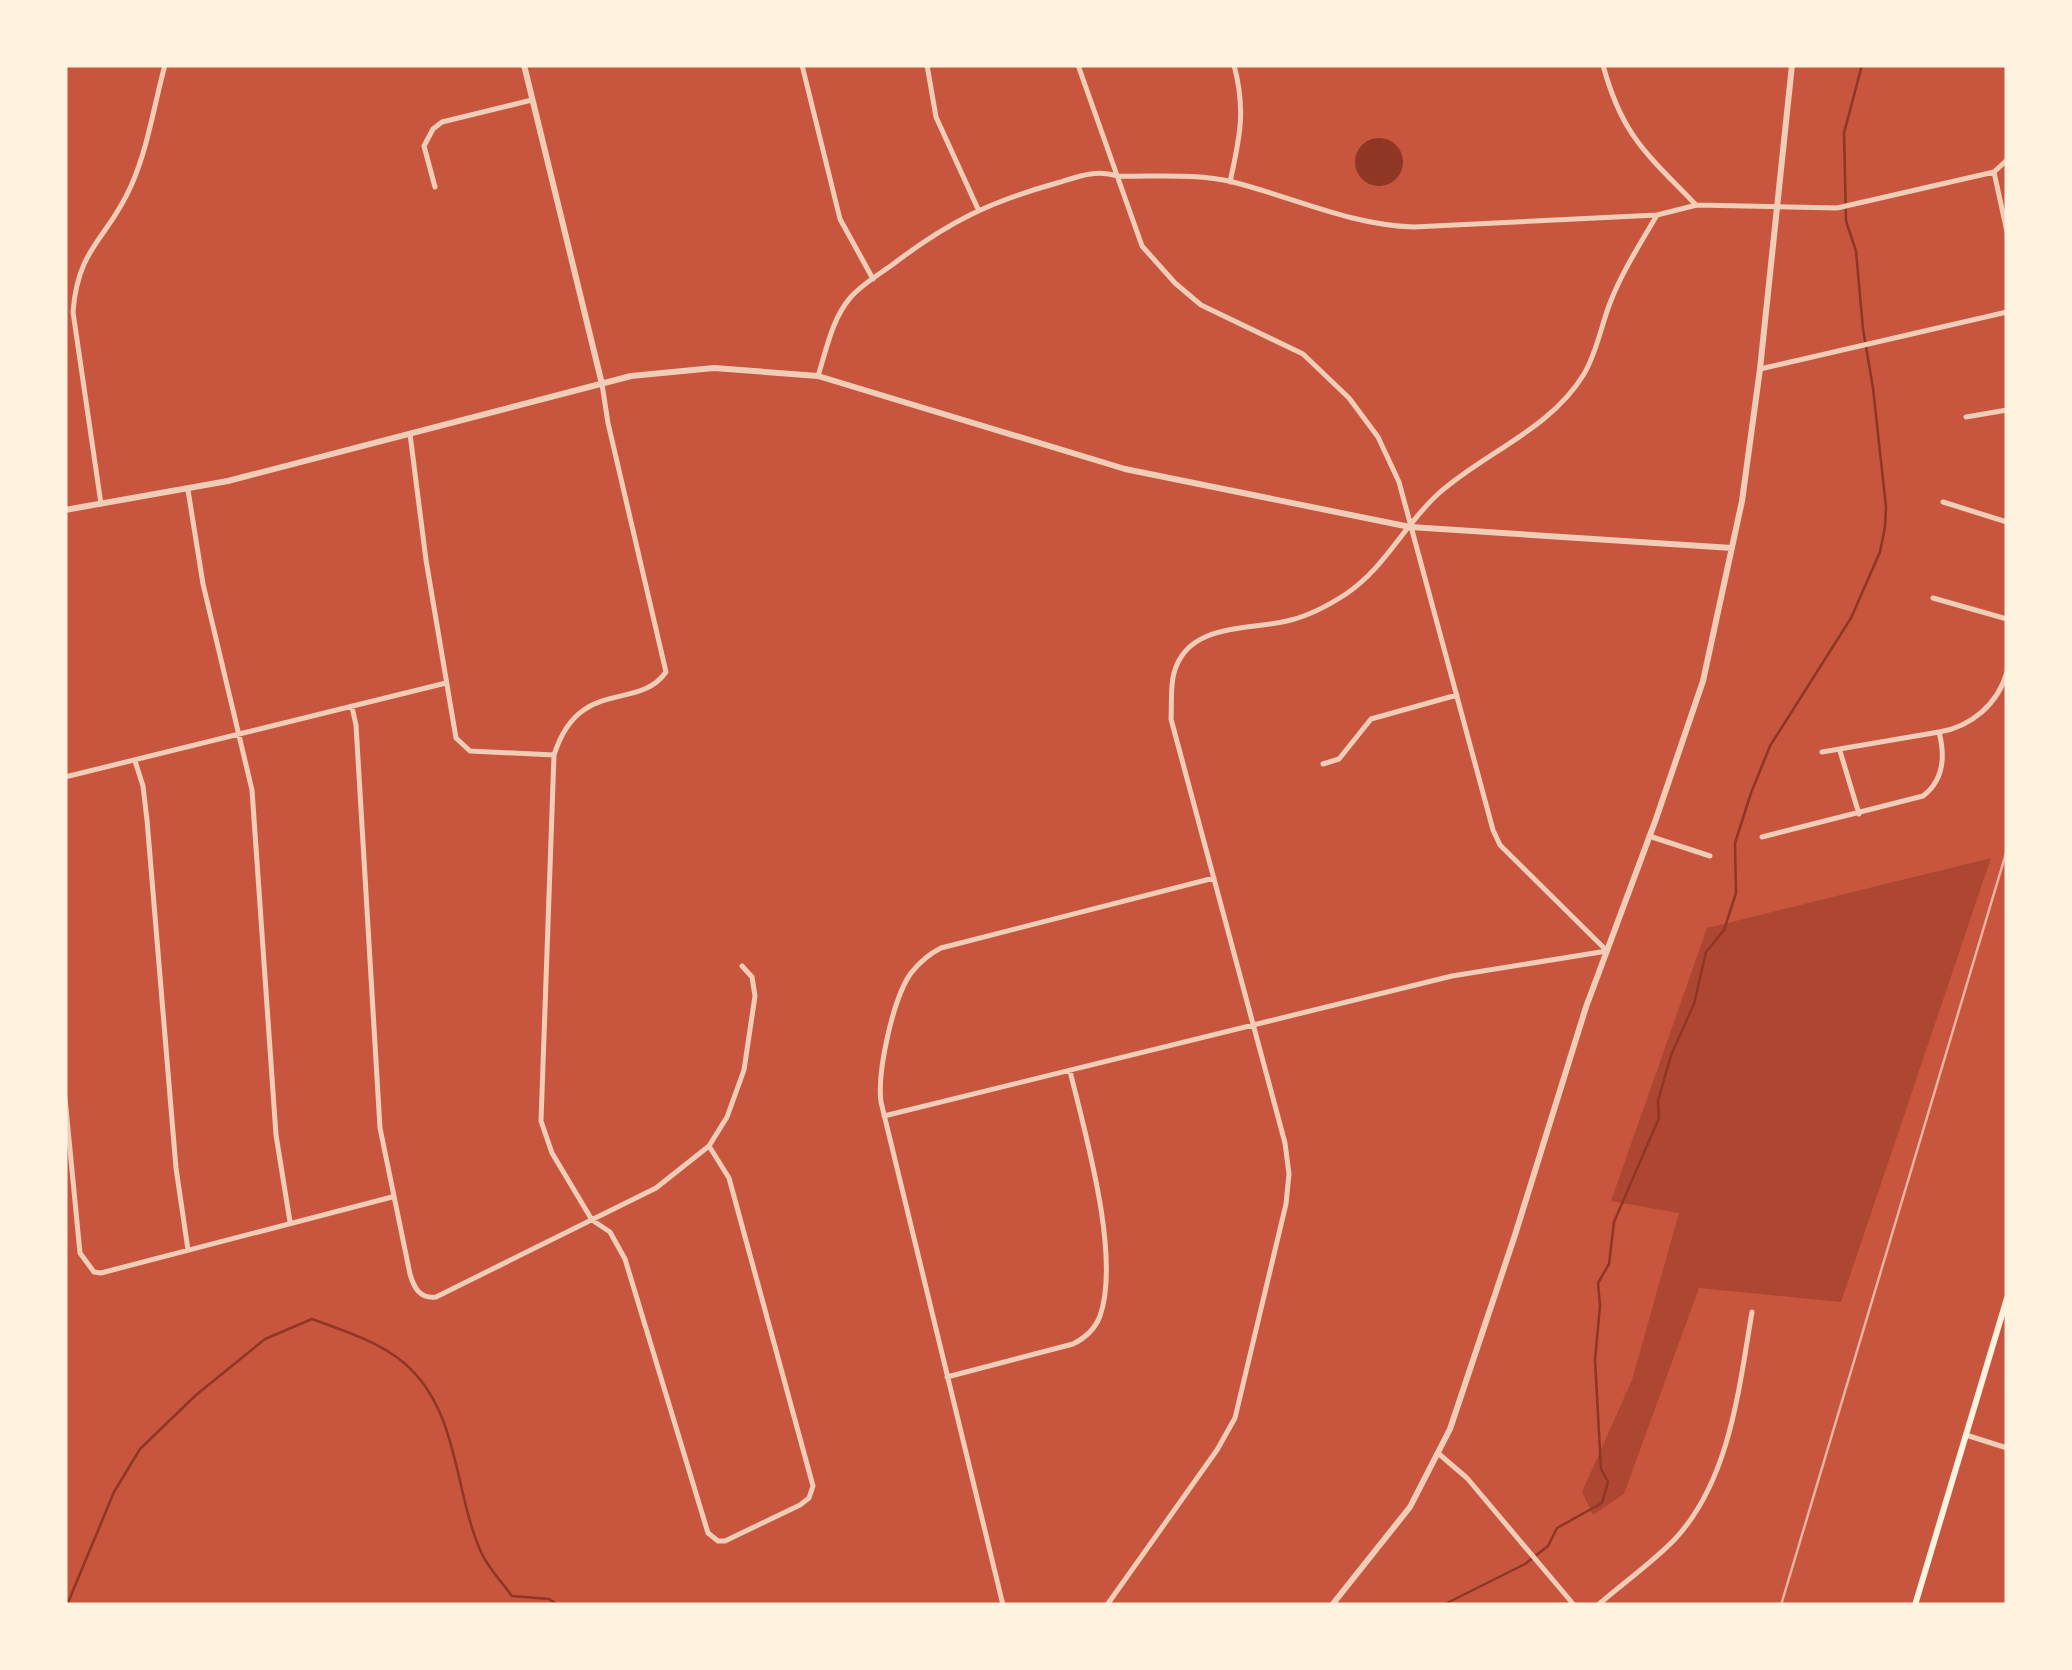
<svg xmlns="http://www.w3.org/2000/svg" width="2072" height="1670" font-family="Merriweather,serif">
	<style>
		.green { fill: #ae4732 }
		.water { fill: #8f3625 }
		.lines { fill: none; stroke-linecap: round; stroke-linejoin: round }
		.stream { stroke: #8f3625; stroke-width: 2.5 }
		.minor { stroke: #f1ccb7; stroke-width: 5 }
		.tertiary { stroke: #f1ccb7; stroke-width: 6 }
		.secondary { stroke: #fff3e0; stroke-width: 6 }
		.rail { stroke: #e9b49f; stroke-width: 2.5 }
	</style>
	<rect width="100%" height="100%" fill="#c8553d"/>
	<!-- green -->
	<path class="green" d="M1991,858l-150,444 -142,-14 -75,206 -31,21 -11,-23 50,-112 47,-167 -68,-12 96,-273z"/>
	<!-- water -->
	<path class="water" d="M1355 162a24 24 0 1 1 48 0a24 24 0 1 1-48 0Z"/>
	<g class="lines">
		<!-- stream -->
		<path class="stream" d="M67,1605l47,-113 26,-43 56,-54 69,-56 47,-20c30,11 65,22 91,43 57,48 50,127 78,190 7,16 21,30 31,44l37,3 9,6
			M1443,1605l82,-41 23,-18 9,-18 45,-25 6,-21 -7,-13 -6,-109 5,-54 -2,-23 11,-19 5,-42 45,-104 -1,-17 13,-46 23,-51 12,-52 18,-22 12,-37 -1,-50 16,-50 19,-47 81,-128 29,-66 5,-25 1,-20 -13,-119 -10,-59 -7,-78 -10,-30 -2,-88 18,-68"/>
		<!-- minor -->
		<path class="minor" d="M802,65l38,154 33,60
			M927,65l9,52 42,92
			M1078,65l64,181 33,37 26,22 102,49 46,44 29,39 21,45 94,348 7,15 106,105
			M1603,65c19,71 44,89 93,140
			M1994,172l13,60
			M1230,182c10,-45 16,-72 4,-117
			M435,187l-11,-41 9,-17 9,-7 90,-22
			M1760,369l247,-57
			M818,376c8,-25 14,-57 32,-78 11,-13 28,-23 42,-33 56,-43 97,-63 165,-82 20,-6 39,-14 60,-7 37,1 79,-3 116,6 62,16 117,43 181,45l243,-12 40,-10 140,3 157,-36 13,-12
			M602,384l6,39 58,249c-28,40 -87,4 -112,83l-13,366 11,32 40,67 18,12 15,27 83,274 10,8h7l75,-36 9,-7 4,-12 -84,-308 -20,-32
			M1966,417l41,-7
			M410,434l16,126 30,178 14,13 84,4
			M188,490l15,94 49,206 24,345 14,87
			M1943,502l64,20
			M101,504l-28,-192c5,-66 35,-73 58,-126 17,-38 23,-81 34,-121
			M1933,598l74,21
			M352,707l4,18 24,403 30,146c4,14 10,25 26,23l220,-109 53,-42 18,-29 17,-47 11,-74 -3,-19 -10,-11
			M1840,751l19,63
			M1822,752l117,-20
			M135,761l8,25 4,34 29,348 12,82
			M1323,764l16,-5 32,-40 86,-24
			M65,777l381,-94
			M1649,836l61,20
			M1762,837l161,-41c21,-16 22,-41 16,-64 32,-5 59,-28 68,-60
			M65,1098l15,155 14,19 7,1 291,-76
			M884,1116l568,-140 155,-25
			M947,1377l126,-33c12,-6 22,-15 27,-28 21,-60 -15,-183 -30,-245
			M1966,1435l41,13
			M1439,1454l28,24 107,127
			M1003,1605l-122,-503c-4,-30 12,-104 30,-129 8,-10 18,-19 30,-25l273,-70
			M1107,1605l110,-155 18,-32 51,-214 3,-30 -4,-31 -114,-424c1,-15 -1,-32 3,-46 14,-52 78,-42 117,-53 20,-5 38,-15 55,-26 39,-26 58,-69 92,-100 47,-42 112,-64 146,-120 13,-22 17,-48 26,-71 12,-31 30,-59 47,-88
			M1598,1605c25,-22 54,-42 77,-66 55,-59 64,-151 77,-227"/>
		<!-- tertiary -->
		<path class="tertiary" d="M524,65l78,319
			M65,510l163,-29 403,-105 83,-8 104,8 307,93 285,58 322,21
			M1332,1605l78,-98 40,-78 65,-194 71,-228 70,-188 47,-138 39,-180 18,-132 32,-304"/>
		<!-- secondary -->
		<path class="secondary" d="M1915,1605l92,-307"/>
		<!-- rail -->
		<path class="rail" d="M1781,1605l226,-755"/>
	</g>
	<!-- border -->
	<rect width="2072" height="1670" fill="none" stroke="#fff3e0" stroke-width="135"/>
</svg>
